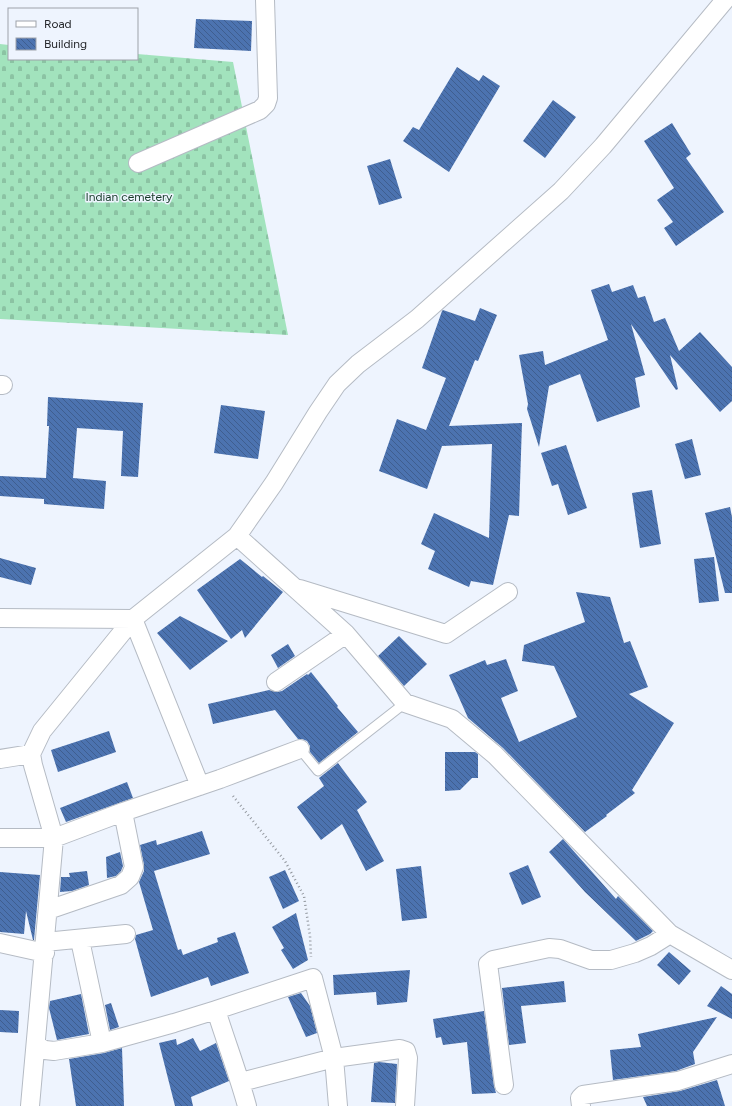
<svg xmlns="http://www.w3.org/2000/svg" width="732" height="1106" font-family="Figtree,sans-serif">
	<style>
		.cemetery { fill: url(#cemetery-stones) }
		.building { fill: url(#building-back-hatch) }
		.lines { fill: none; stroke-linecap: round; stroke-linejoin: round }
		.lane-casing { stroke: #b5bbc4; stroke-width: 11 }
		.street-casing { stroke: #b5bbc4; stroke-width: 20 }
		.path { stroke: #93989f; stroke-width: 2.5; stroke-dasharray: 1 3; stroke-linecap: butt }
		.lane { stroke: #fff; stroke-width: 9 }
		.street { stroke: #fff; stroke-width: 18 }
		.labels { text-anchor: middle; stroke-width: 3; stroke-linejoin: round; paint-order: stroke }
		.park-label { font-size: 12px; fill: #173b29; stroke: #eef4fe }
	</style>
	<defs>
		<pattern id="cemetery-stones" width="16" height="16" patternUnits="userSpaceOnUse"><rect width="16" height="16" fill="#a2e3bd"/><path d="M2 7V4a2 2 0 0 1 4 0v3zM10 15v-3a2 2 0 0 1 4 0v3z" fill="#8bc3a3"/></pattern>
		<pattern id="building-back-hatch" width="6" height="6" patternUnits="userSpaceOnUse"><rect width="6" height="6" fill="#4c73b0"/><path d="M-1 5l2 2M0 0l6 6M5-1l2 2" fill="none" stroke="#3f5e8f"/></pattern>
	</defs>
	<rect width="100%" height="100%" fill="#eef4fe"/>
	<!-- cemetery -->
	<path class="cemetery" d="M0,44l9,1v14h128v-5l96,8 55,273 -288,-16z"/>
	<!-- building -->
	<path class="building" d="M196,19l56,2 -1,30 -57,-3z
		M457,67l22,14 4,-6 17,11 -51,86 -46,-31 10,-14 6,3z
		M553,100l23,17 -31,41 -22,-17z
		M672,123l19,31 -5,4 38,54 -48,34 -12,-18 9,-6 -16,-22 17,-12 -30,-47z
		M390,159l12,39 -23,7 -12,-39z
		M609,284l3,8 21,-7 5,13 7,-2 9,26 11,-4 14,33 21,-19 32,35v34l-12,11 -50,-57 8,34 -2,1 -45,-66 14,51 -10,3 5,29 -43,15 -17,-48 -31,12 -10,61 -12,-38 1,-5 -9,-49 24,-4 2,14 63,-25 -17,-50z
		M480,308l17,7 -19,46 -3,-1 -26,66 73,-3 -3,93 -10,-1 -16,70 -22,-4 -2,6 -41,-18 7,-18 -14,-7 13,-31 55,25 3,-94 -50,2 -15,43 -48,-18 18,-52 29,11 20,-52 -24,-10 20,-57 1,-1 32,11z
		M48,397l95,6 -5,74 -17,-1 2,-45 -46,-3 -4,50 33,3 -2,28 -60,-5v-5l-44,-3v-20l46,2 3,-52h-2z
		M221,405l44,6 -7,48 -44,-6z
		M692,439l9,36 -16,4 -10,-35z
		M566,445l21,63 -19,7 -10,-31 -6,2 -11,-33z
		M652,490l9,54 -21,4 -8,-55z
		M730,507l2,10v76h-7l-20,-80z
		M714,557l5,44 -20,2 -5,-44z
		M0,558l36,10 -5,17 -31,-8z
		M240,559l22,18 1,-1 20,16 -38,46 -3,-8 -11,9 -34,-49z
		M576,592l34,5 14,46 6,-2 18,46 -19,7 45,29 -42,67 3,3 -29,22 1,1 -22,16 -82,-84 -35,-30 -19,-43 36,-15 2,5 19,-6 12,32 -17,7 18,44 58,-25 -23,-51 -32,-5 2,-16 61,-23z
		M180,616l48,25 -38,29 -33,-37z
		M399,636l28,28 -23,22 -26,-30z
		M288,644l7,12 -17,12 -7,-13z
		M311,672l27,34 -1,1 21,25 -39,31 -9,-11v-6l-3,-5 -5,-2h-4l-23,-29 -62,14 -5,-20 61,-14 8,2 5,-1 25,-17 1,1z
		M109,731l7,21 -58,20 -7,-22z
		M445,752h30l3,2v24h-6l-12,12 -15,1z
		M338,763l29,39 -10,8 27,51 -18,10 -24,-47 -21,16 -24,-33 27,-21 -5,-8z
		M127,782l6,16 -67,24 -6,-14z
		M202,831l8,23 -56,17 24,79 3,-1 2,6 35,-13 -1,-4 18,-6 14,41 -38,13 -3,-9 -57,20 -16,-58 1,-4 17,-5 -14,-48 5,-11v-6l-4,-20 16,-5 1,5z
		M563,839l53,60 2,-3 35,35 -3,3 -14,7 -51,-49 -36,-40z
		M120,852l3,14 -2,5 -5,5 -9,2 -1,-21z
		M528,865l13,32 -19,8 -13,-32z
		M421,866l6,52 -25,3 -6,-52z
		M285,870l14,31 -16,8 -14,-32z
		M87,871l2,14 -17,6 -12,1 1,-15h9l-1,-4z
		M0,872l40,3 -6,65h-1l-7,-29 -2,23 -24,-2z
		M296,913l12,47 -15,9 -12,-19 3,-2 -12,-21z
		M669,952l22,19 -12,14 -22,-20z
		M410,970l-3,32 -30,3 -1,-13 -42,3 -1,-20z
		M564,981l2,21 -45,4 5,37 -17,2 -7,-57z
		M721,986l11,8v25l-25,-13z
		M301,993l9,13 7,27 -11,4 -18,-40z
		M81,994l8,40 -32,6 -8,-32 1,-7z
		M111,1003l8,24 -9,3 -5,-25z
		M0,1010l19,1 -1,22 -18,-1z
		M484,1011l10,75 2,7 -24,1 -5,-52 -24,3 -2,-8 -5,1 -3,-19z
		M717,1017l-24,35 2,12 -19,7 -63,9 -3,-30 31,-3 -3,-13z
		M193,1038l7,13 16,-8 13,38 -38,16 2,9h-18l-16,-63 17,-4 1,6z
		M122,1048l2,58h-48l-7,-47 35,-6z
		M379,1062l18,2 -2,39 -24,-1 3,-39z
		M717,1080l8,26h-78l-4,-9 37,-6z"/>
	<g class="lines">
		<!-- lane casing -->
		<g class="lane-casing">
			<path id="lane" d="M300,749l18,22 87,-68"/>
		</g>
		<!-- street casing -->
		<g class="street-casing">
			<path id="street" d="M138,163l122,-53 6,-6 2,-6 -3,-98
				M0,385h3
				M237,536l109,98 59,69 47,16 43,36 175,179 62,36
				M300,589l146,45 62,-42
				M0,618l133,1 67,167
				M276,682l70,-48
				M0,759l31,-5
				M0,838h54l69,-26 97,-33 80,-30
				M48,910l73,-25 9,-8 4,-10 -11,-55
				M80,940l22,103 72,-20 42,-13c10,32 22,63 31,96
				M45,942l81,-8
				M0,943l45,10
				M216,1010l97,-32 21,80 4,48
				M36,1045l9,5 9,1 48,-8
				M241,1082l93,-24 66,-9 6,2 2,7 -3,48
				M504,1085l-16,-121 5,-4 56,-12 11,1 31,11h20l24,-7 16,-7 19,-12
				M30,1106l24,-268 -21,-73 -2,-11 11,-23 91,-112 104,-83 37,-53 44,-71 19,-28 21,-20 59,-45 144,-128 42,-45 122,-146
				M581,1106l-1,-8 3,-3 95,-14 54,-17"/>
		</g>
		<!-- path -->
		<path class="path" d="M233,796l52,65 19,35 6,40 1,21"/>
		<!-- lane -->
		<use href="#lane" class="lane"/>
		<!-- street -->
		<use href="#street" class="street"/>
	</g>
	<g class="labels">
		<!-- park labels -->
		<g class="park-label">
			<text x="129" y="201">Indian cemetery</text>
		</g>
	</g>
	<!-- legend -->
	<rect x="8" y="8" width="130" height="52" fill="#eef4fe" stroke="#9da2a9"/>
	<rect x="16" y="21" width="20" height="6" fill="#ffffff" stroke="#9da2a9"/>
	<text x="44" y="28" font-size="12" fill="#24262a">Road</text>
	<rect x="16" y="38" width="20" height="12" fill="url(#building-back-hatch)" stroke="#9da2a9"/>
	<text x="44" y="48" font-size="12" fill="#24262a">Building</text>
</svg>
